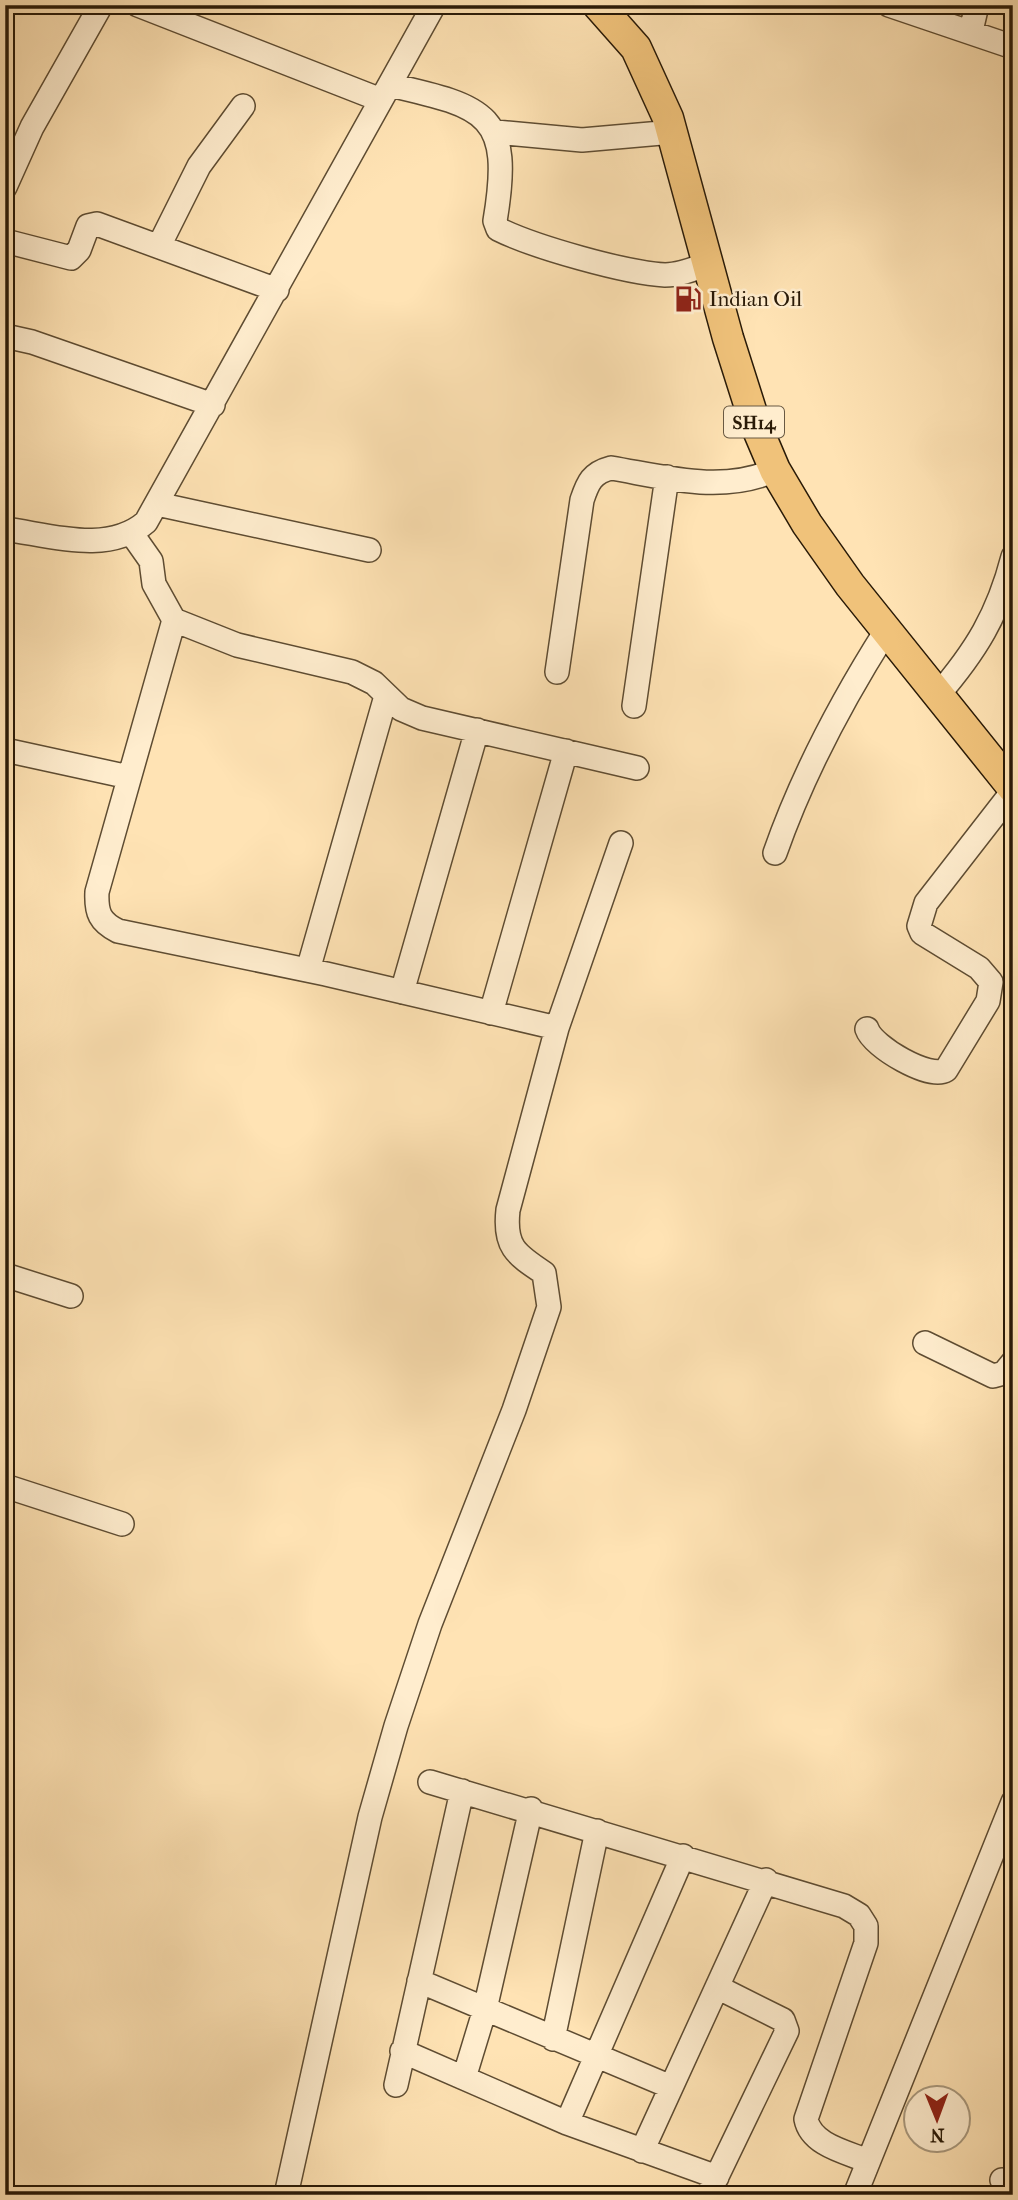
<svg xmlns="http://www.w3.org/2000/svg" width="1018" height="2200" font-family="'IM FELL French Canon',serif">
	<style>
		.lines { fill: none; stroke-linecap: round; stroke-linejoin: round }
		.minor-casing { stroke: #5e4c32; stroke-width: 26 }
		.major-casing { stroke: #291a07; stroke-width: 33 }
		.minor { stroke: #ffedce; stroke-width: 23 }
		.major { stroke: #f0c27a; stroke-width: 30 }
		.labels { text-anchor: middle; stroke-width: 5; stroke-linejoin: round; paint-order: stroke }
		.shield { fill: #ffedce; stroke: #695943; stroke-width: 2 }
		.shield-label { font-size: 19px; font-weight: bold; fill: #291a07 }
		.poi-label { font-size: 21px; fill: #291a07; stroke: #ffedce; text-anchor: start }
	</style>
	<rect width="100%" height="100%" fill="#ffe3b4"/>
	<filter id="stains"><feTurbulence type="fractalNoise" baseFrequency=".00286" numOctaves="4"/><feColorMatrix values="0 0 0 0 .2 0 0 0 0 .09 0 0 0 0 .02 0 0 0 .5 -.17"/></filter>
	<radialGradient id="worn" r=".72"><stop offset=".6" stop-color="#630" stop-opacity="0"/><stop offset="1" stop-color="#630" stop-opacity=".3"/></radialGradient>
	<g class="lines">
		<!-- minor casing -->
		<g class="minor-casing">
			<path id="minor" d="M138,5l243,95
				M889,5l124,42
				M971,31l6,-26
				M390,85c97,22 123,29 105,136l3,8c36,18 128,44 167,46 15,0 29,-6 42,-11
				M496,132l86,8 91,-8
				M5,187l27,-60 69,-122
				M5,241l66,17 8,-8 9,-24 9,-2 180,66
				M159,246l40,-80 44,-60
				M5,336l27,6 181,63
				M157,504l212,46
				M5,529c45,6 103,26 141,-7l288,-517
				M132,534l19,27 3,23 20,36 63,25 115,27 22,11 27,26 21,9 215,50
				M174,620l-77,272c-1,21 3,30 21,39l208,43 231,54
				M557,672l25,-172c6,-18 10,-27 29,-32 54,9 111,26 164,2
				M937,696c39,-45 61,-81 76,-139
				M634,706l33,-229
				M5,750l124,27
				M775,853c28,-80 66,-151 111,-222
				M308,970l78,-274
				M402,992l75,-262
				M491,1013l75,-262
				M867,1029c6,18 63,51 79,41l42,-69 3,-19 -12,-14 -57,-35 -3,-7 7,-23 87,-112
				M5,1275l66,21
				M925,1343l68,33 11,-3 9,-11
				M5,1486l117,38
				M430,1782l414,124 15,9 7,11v17l-60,176c5,26 40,33 62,42
				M419,1981l252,106
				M553,2039l44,-208
				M402,2051l165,72 150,54
				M464,2078l21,-69 46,-200
				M396,2085l66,-294
				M567,2123l116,-267
				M642,2151l124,-271
				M1002,2180l11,5
				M286,2195l84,-378 26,-91 34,-102 84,-214 35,-103 -5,-34c-29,-19 -40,-27 -36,-63l49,-182 64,-185
				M708,2195l79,-164 -4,-11 -66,-33
				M855,2195l158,-393"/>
		</g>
		<!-- major casing -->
		<g class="major-casing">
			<path id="major" d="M598,5l38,43 32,70 60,220 27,85 20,47 32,54 43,61 163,203"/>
		</g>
		<!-- minor -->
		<use href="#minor" class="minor"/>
		<!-- major -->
		<use href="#major" class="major"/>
	</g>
	<!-- icons -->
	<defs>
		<g id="fuel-bare" transform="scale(2.1)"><path d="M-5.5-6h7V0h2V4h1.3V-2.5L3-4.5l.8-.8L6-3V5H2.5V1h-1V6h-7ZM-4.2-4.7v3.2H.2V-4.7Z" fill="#8f2418" stroke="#ffedce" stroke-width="2.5" paint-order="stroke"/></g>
	</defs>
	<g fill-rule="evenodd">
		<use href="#fuel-bare" x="688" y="299"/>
	</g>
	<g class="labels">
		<!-- shield labels -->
		<rect class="shield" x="724" y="406.5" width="60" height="31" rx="5"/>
		<g class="shield-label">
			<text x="754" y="429">SH14</text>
		</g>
		<!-- poi labels -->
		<g class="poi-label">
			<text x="709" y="306">Indian Oil</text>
		</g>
	</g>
	<!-- margin -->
	<rect width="1018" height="2200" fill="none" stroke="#ffe3b4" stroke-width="28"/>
	<rect x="7" y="7" width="1004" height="2186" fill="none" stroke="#291a07" stroke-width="3.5"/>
	<rect x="14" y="14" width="990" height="2172" fill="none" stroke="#291a07" stroke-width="2"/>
	<!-- north arrow -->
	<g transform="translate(937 2119) rotate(179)"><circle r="33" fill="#ffedce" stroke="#a9997e" stroke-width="2"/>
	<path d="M0-5L12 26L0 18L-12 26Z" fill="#8f2418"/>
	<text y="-10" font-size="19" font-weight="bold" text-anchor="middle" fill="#291a07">N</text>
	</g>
	<rect width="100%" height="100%" filter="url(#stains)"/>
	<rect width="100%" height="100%" fill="url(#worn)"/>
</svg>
